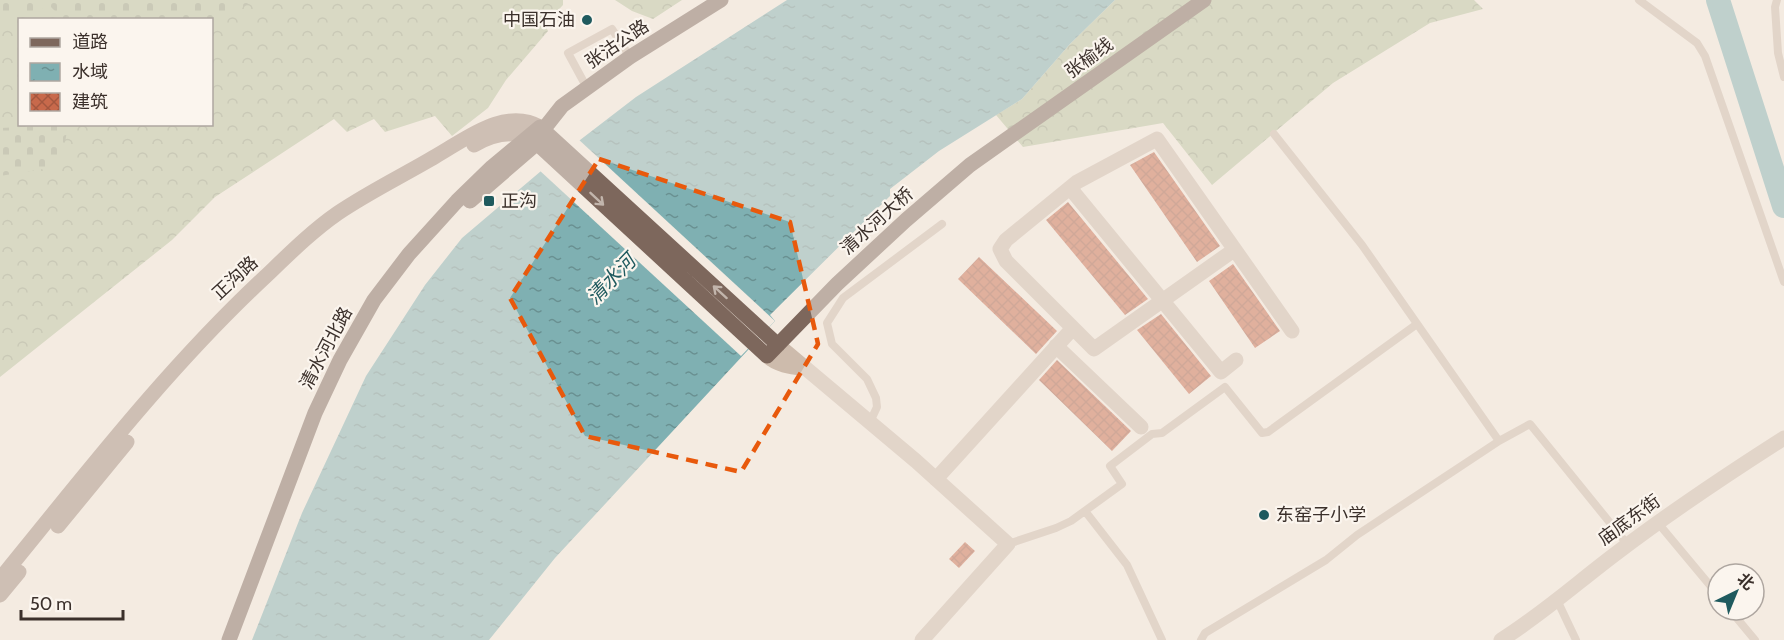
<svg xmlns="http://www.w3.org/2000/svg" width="1784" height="640" font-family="Cabin,'Noto Sans SC',sans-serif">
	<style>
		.forest { fill: url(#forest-crowns); fill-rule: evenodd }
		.cemetery { fill: url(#cemetery-stones) }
		.water { fill: url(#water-ripples) }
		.pier { fill: #f4ebe1 }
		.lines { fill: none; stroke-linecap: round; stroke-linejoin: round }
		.river { stroke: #7fb0b2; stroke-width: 24 }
		.building { fill: url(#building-cross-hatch) }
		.service { stroke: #cdbbac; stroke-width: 8 }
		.minor { stroke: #cdbbac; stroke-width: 15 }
		.tertiary { stroke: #cdbbac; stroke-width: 15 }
		.secondary { stroke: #a18a7d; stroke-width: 15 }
		.primary { stroke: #7d675c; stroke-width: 15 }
		.oneway { stroke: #c2b5ac }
		.marked { fill: none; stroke: #e8590c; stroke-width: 4.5; stroke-dasharray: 12 8; stroke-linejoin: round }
		.poi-dot { fill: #1f5a5e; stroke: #fbf5ee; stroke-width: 2 }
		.labels { text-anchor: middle; stroke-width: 4.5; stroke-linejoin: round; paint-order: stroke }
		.poi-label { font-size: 18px; fill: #3b302b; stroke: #fbf5ee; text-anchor: start }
		.street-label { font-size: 18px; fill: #3b302b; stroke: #fbf5ee }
		.water-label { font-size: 20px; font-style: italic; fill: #1f5a5e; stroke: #fbf5ee }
	</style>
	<defs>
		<pattern id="forest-crowns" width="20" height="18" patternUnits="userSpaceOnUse" patternTransform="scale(1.5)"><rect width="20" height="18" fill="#b8c4a0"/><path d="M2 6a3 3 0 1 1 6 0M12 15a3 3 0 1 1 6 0" fill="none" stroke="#97a083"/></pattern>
		<pattern id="cemetery-stones" width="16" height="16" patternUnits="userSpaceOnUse" patternTransform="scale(1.5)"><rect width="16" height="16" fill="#b8c4a0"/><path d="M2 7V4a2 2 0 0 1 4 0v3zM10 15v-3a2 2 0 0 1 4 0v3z" fill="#97a083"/></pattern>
		<pattern id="water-ripples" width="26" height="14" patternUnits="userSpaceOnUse" patternTransform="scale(1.5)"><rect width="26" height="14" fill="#7fb0b2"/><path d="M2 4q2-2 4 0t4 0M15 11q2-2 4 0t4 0" fill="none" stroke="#699091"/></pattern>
		<pattern id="building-cross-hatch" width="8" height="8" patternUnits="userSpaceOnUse" patternTransform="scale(1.5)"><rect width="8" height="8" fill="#c8694b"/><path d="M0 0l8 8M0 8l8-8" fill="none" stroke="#a4573f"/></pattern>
	</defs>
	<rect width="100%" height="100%" fill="#f4ebe1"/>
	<!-- forest -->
	<path class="forest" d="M0,0h563v5l-18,19 3,7 -42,49 -18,28 -36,28 -17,-20 -50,16 -11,-13 -27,13 -13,-13 -119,78 -43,43 -172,137zM20,20h192v104h-192z
		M615,0h67l-29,19 -21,-8z
		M1115,0h359l9,9 -53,14 -97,60 -121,102 -49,-62 -140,24 -27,-32 26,-16 48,-55z"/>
	<!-- cemetery -->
	<path class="cemetery" d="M0,0h253l-41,29v-9l-149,-1 -12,-12 -51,11z
		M68,125l-7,41 -61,10v-48z"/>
	<!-- water -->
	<path class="water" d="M787,0h328l-45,44 -48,55 -83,52 -49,38v7l-120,119 5,6 -220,237 -66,82h-237l50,-127 64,-137 59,-91 37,-47 92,-78 82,-63z"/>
	<!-- pier -->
	<path class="pier" d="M577,138l198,183 -34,35 -203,-187z"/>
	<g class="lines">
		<!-- river -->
		<path class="river" d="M1718,0l66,206"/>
	</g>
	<!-- building -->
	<path class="building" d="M1154,152l66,94 -23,16 -67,-97z
		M1068,202l80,97 -23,16 -79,-95z
		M979,257l78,74 -21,23 -78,-75z
		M1233,264l47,67 -25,17 -46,-67z
		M1161,314l50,62 -22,18 -52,-64z
		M1057,360l74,71 -19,20 -73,-71z
		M965,542l10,9 -16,17 -10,-9z"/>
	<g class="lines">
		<!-- service -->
		<path class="service" d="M1639,0l58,43 8,13 79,226
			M1777,0l-2,7 3,46 6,24
			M587,88l-19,-35 44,-24 18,28
			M1274,134l88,111 137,196 31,-17 98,121
			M870,422l7,-15 -1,-9 -9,-19 -35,-35 -5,-21 16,-25 99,-74
			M1085,511l42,54 35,75
			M1658,523l60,72
			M1008,544l48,-16 15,-7 51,-37 -12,-18 42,-32 10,-1 63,-46 37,46 6,-1 149,-108
			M1557,600l19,40
			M1730,610l25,30
			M1201,640l4,-7 121,-73 31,-25 142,-94"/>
		<!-- minor -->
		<path class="minor" d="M1070,188l151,184 15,-12
			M1234,250l-140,99 -88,-88 -6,-12 6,-9 71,-58 80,-43 135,192
			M1056,346l85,81
			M936,479l137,-151"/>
		<!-- tertiary -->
		<path class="tertiary" d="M778,345l138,116 92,83 -86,96
			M767,356c10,9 23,11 36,12
			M1501,640c40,-25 76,-57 113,-85 55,-42 112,-80 170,-117"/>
		<!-- secondary -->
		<path class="secondary" d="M474,145c17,-10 36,-14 55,-9
			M58,526l69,-84
			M0,579c85,-104 168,-212 266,-303 23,-22 46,-45 72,-63 31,-21 66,-38 98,-57 30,-17 69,-49 104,-29
			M0,595l19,-23"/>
		<!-- primary -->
		<path class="primary" d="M543,130l19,-24 68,-49 91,-57
			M529,136l238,220 70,-72 69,-64 64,-55 234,-165
			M470,201l73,-63
			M229,640l86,-227 25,-53 34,-60 35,-46 48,-53 35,-34 48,-40 238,218"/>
	</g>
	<!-- one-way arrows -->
	<defs><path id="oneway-shaft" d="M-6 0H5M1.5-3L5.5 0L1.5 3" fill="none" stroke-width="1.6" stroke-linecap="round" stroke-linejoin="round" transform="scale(1.5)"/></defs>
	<g class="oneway">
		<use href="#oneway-shaft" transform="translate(597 199) rotate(43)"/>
		<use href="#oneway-shaft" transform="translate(720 292) rotate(-138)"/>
	</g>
	<!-- marked area -->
	<path d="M0 0H1784V640H0ZM599,159l191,63 28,122 -77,128 -156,-36 -75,-138z" fill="#f4ebe1" fill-opacity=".55" fill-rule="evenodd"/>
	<path class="marked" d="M599,159l191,63 28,122 -77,128 -156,-36 -75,-138z"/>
	<!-- markers -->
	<g class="poi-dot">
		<circle cx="587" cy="20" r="6"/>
		<rect x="483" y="195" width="12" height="12" rx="3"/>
		<circle cx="1264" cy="515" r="6"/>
	</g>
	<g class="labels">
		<!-- poi labels -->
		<g class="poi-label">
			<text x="575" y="26" text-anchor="end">中国石油</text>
			<text x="501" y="207">正沟</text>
			<text x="1276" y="521">东窑子小学</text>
		</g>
		<!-- street labels -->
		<g class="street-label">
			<text transform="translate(617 44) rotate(-34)" y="6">张沽公路</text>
			<text transform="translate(1089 58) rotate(-36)" y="6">张榆线</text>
			<text transform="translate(877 221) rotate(-42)" y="6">清水河大桥</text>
			<text transform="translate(235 278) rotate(-43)" y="6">正沟路</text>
			<text transform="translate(326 348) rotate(-62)" y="6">清水河北路</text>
			<text transform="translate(1629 520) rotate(-36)" y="6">庙底东街</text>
		</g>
		<!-- water labels -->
		<g class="water-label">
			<text transform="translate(611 279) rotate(-46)" y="7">清水河</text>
		</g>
	</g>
	<!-- legend -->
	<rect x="18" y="18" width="195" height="108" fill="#fbf5ee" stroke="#aea6a0" stroke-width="1.5"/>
	<rect x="30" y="38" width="30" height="9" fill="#7d675c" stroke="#aea6a0" stroke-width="1.5"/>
	<text x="72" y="48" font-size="18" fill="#3b302b">道路</text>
	<rect x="30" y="63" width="30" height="18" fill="url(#water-ripples)" stroke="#aea6a0" stroke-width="1.5"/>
	<text x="72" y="78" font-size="18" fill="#3b302b">水域</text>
	<rect x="30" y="93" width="30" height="18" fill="url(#building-cross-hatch)" stroke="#aea6a0" stroke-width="1.5"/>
	<text x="72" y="108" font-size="18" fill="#3b302b">建筑</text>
	<!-- north arrow -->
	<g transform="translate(1736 592) rotate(43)"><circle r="28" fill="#fbf5ee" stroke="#aea6a0" stroke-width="1.5"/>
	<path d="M0-4.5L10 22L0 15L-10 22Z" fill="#1f5a5e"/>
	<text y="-9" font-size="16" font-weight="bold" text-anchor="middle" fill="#3b302b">北</text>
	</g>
	<!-- scale -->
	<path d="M21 610v9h102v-9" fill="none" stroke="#3b302b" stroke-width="3"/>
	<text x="30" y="610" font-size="18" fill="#3b302b" stroke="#fbf5ee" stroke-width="4.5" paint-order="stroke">50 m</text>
</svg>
